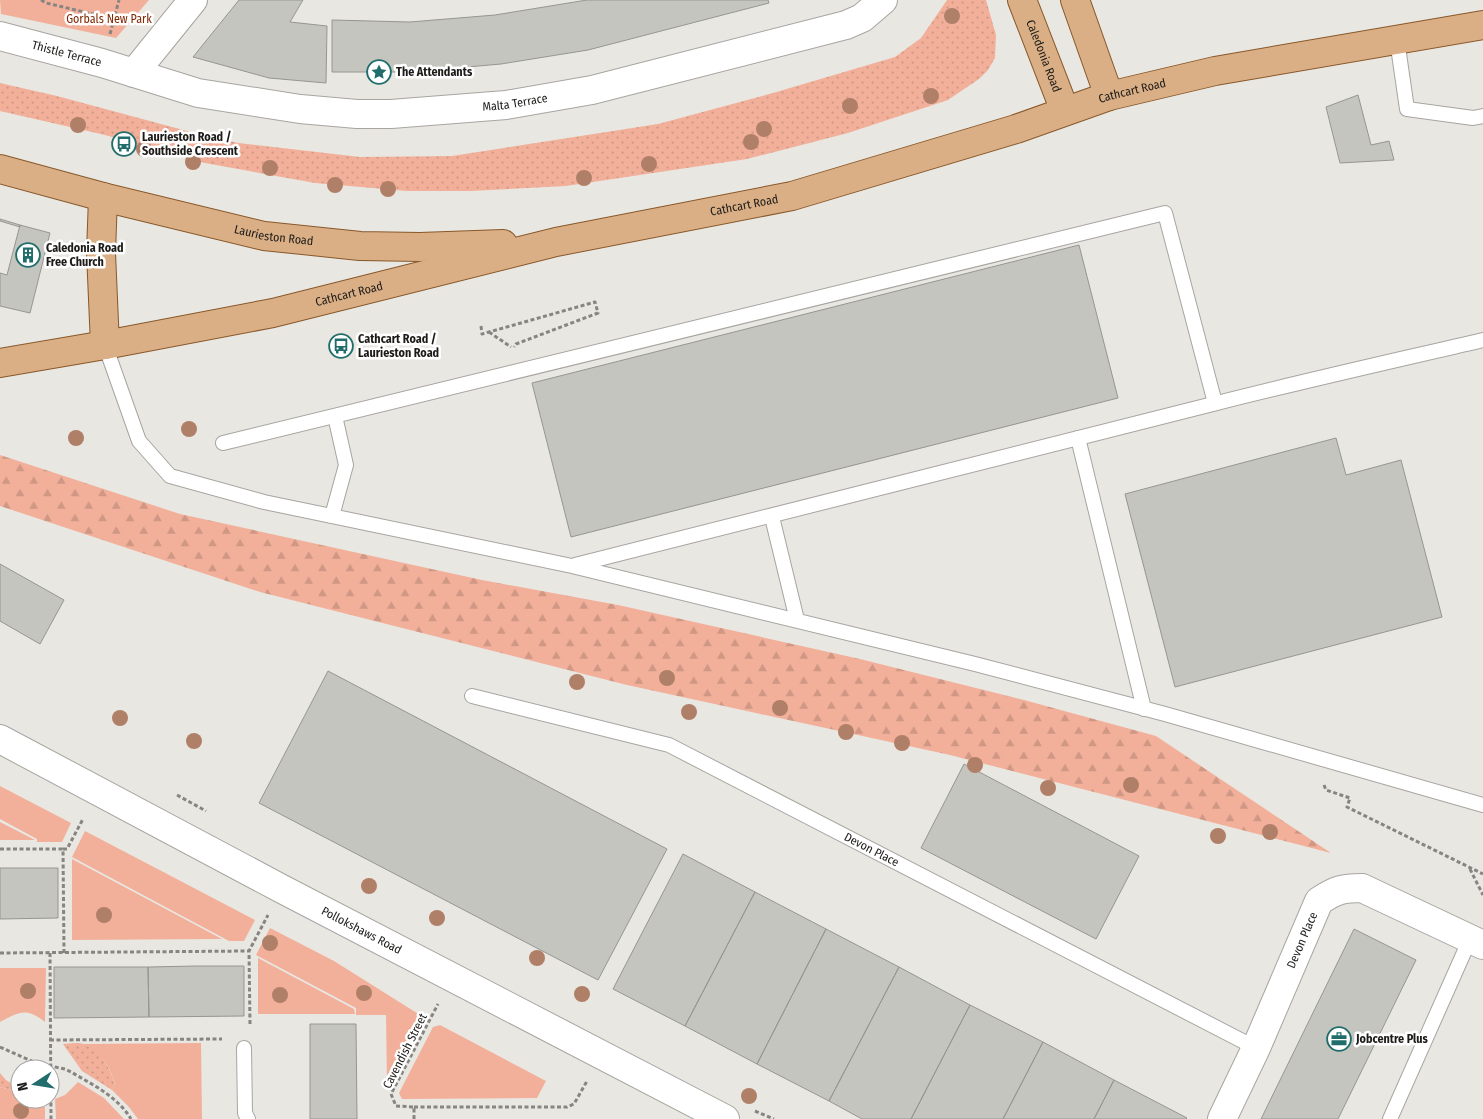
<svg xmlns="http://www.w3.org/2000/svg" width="1483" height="1119" font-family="'Fira Sans Condensed',sans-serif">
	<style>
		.green { fill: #f2b09a }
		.forest { fill: url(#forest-firs) }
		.garden { fill: url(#garden-dots) }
		.building { fill: #c5c5c0; stroke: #969691 }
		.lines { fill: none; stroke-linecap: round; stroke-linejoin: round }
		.lane-casing { stroke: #a8a5a1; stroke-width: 16 }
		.street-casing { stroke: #a8a5a1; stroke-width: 30 }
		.primary-casing { stroke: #88582a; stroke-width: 30 }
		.path { stroke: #878582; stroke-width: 3; stroke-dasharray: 4 2.5; stroke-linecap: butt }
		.lane { stroke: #fff; stroke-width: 14 }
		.street { stroke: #fff; stroke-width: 28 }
		.primary { stroke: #daaf85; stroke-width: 28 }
		.tree { fill: #b07f68 }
		.labels { text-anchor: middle; stroke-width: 5; stroke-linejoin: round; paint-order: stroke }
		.park-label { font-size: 12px; fill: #822a04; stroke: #fff }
		.street-label { font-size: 12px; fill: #1c1b19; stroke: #fff }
		.poi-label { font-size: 12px; font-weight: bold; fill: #1c1b19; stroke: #fff; text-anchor: start }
	</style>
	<defs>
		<pattern id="forest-firs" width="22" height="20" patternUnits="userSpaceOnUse" patternTransform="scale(1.25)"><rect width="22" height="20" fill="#f2b09a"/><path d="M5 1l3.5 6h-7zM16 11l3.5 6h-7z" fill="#cf9784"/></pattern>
		<pattern id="garden-dots" width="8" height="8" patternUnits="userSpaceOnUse" patternTransform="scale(1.25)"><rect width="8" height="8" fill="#f2b09a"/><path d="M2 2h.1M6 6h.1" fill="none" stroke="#cf9784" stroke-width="1.8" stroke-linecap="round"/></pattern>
	</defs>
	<rect width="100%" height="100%" fill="#e9e7e2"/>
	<!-- green -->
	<path class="green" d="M0,0h149l-33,38 -115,-24z
		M0,786l71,37 -9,19h-25v-3l-37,-20z
		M0,822l35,18h-35z
		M85,831l170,89 -11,21h-15l-157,-84z
		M72,859l150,80 -150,1z
		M270,928l64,33 86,54 1,7 -32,60h-2l-1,-67h-30v-7l-100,-53z
		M258,958l96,51 1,5h-97z
		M0,968h46l-1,54c-19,-15 -26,-10 -45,0z
		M440,1025l106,56 -9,17 -135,1 -3,-6 34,-66z
		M201,1043l1,76h-64l-9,-12 -17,-17 3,-6c-7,-22 -13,-28 -33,-40z
		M78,1082l26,16 20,21h-68l-1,-20 10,-4z
		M0,1087l11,3 9,9h7l18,8v12h-45z"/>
	<!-- forest -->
	<path class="forest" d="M0,455l180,59 302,66 136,25 242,54 164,41 132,36 175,117 -381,-98 -323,-70 -367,-93 -260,-86z"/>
	<!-- garden -->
	<path class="garden" d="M947,0h39l10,35 -1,23 -7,12 -9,9 -31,21 -100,33 -101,26 -181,27 -95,5h-64l-92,-8 -110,-20 -100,-28 -105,-24v-28l57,13 130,35 51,12 122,14 92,-1 206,-32 115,-31 122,-36 26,-19z
		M63,1044c6,0 15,-2 20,0 18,8 27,23 32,41l-3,5 -30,-19z
		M0,1073l6,7 14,9v9l-9,-8 -11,-3z"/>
	<!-- building -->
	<path class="building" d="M239,0h64l-13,22 37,4 -1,57 -57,-5 -76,-21z
		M587,0h181l1,3 -181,47 -87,14 -34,3 -55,5h-80v-52l78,2 85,-7z
		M1358,95l13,50 18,-4 5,19 -54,3 -14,-56z
		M0,219l20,6v2l-20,-6z
		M20,225l30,8 -20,80 -30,-7v-33l7,2z
		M1079,245l39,153 -547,139 -39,-154z
		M1336,438l10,37 55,-15 41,157 -267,70 -50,-193z
		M0,564l64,36 -24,44 -40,-23z
		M328,671l339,178 -69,131 -339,-177z
		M964,764l175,92 -43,83 -175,-91z
		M683,854l72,38 -70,134 -72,-37z
		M0,868h58v50l-58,1z
		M755,892l71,37 -69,135 -72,-38z
		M826,929l73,38 -70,134 -72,-37z
		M1354,929l62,31 -78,159h-77z
		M196,966h48v50l-95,1 -1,-50z
		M54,967h94l1,50 -95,1z
		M899,967l71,38 -59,114h-49l-33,-18z
		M970,1005l73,37 -40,77h-92z
		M310,1024h46l1,95h-47z
		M1043,1042l71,38 -20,39h-91z
		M1114,1080l73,38 -1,1h-92z"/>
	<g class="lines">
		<!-- lane casing -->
		<g class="lane-casing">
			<g id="lane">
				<path d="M1397,40l10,69 66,9 10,-2"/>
				<path d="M105,345l34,96 31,35 94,26 308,64 403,98 190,50 318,91"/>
				<path d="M1078,438l66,271"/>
				<path d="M223,443l942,-230 50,190"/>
				<path d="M332,516l14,-51 -11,-49"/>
				<path d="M772,517l25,103"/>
				<path d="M575,565c213,-52 425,-109 638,-161 90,-23 180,-43 270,-64"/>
				<path id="s1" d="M472,696l197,49 587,303"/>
				<path d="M244,1048l1,65 3,6"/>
				<path d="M1390,1119l80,-180"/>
			</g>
		</g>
		<!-- street casing -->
		<g class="street-casing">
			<g id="street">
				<path id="s2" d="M0,36l102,27 96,30 102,16 57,5h34l115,-9 86,-15 254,-65 16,-7 21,-18"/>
				<path d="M134,73l59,-73"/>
				<path id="s3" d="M0,739l282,150 443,230"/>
				<path id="s4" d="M1222,1119l34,-71 63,-147c17,-11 23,-13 43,-13l121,57"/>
			</g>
		</g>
		<!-- primary casing -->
		<g class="primary-casing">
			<g id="primary">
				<path id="s5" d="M1022,0l43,111"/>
				<path d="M1075,0l34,96"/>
				<path id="s6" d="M0,169l103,28 161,39 96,10 60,1 83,-3"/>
				<path d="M103,197l-2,56 4,92"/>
				<path id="s7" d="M0,363l105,-18 168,-32 283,-71 236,-46 224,-67 93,-33 106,-25 268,-46"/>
			</g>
		</g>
		<!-- path -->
		<path class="path" d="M41,0l5,3 68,16
			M110,34l9,-34
			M481,326l1,8 113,-32 3,11 -82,31 -2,3
			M489,332l22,15
			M1324,785l2,5 24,8 -3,9 136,67
			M177,795l29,16
			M0,849h63
			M1470,869l13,26
			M0,953l249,-2
			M50,953l1,166
			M64,953l-1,-104h4l16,-30
			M250,1024l-1,-73 19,-36
			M50,1040l172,-1
			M0,1047l36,16 29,6 6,3c22,13 46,24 60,47
			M414,1107h153l7,-3 13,-23
			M755,1111l19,8
			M414,1119v-12l-18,-1 -5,-12 47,-90"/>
		<!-- lane -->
		<use href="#lane" class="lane"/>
		<!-- street -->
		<use href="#street" class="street"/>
		<!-- primary -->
		<use href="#primary" class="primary"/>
	</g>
	<!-- trees -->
	<g class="tree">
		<circle cx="952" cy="16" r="8"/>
		<circle cx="931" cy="96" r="8"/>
		<circle cx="850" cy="106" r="8"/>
		<circle cx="78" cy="125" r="8"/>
		<circle cx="764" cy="129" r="8"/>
		<circle cx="751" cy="142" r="8"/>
		<circle cx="144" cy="149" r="8"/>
		<circle cx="193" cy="162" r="8"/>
		<circle cx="649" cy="164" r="8"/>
		<circle cx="270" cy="168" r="8"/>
		<circle cx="584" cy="178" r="8"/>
		<circle cx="335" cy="185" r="8"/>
		<circle cx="388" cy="189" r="8"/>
		<circle cx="189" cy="429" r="8"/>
		<circle cx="76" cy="438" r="8"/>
		<circle cx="667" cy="678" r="8"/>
		<circle cx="577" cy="682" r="8"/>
		<circle cx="780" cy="708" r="8"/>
		<circle cx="689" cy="712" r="8"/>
		<circle cx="120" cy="718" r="8"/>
		<circle cx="846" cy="732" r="8"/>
		<circle cx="194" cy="741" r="8"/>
		<circle cx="902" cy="743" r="8"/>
		<circle cx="975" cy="765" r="8"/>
		<circle cx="1131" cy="785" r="8"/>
		<circle cx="1048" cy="788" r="8"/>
		<circle cx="1270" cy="832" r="8"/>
		<circle cx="1218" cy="836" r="8"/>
		<circle cx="369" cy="886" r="8"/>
		<circle cx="104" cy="915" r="8"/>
		<circle cx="437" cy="918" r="8"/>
		<circle cx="270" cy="943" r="8"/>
		<circle cx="537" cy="958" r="8"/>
		<circle cx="28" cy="991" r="8"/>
		<circle cx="364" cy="993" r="8"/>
		<circle cx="582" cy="994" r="8"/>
		<circle cx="280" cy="995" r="8"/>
		<circle cx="749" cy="1096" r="8"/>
		<circle cx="21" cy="1111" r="8"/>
	</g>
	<!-- icons -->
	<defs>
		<g id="sight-ring" transform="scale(1.25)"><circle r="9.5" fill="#fff" stroke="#216d6b" stroke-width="1.5"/><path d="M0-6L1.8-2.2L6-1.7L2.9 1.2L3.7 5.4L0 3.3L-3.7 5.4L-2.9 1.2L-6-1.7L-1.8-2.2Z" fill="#216d6b"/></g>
		<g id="bus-ring" transform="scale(1.25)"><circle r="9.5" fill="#fff" stroke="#216d6b" stroke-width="1.5"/><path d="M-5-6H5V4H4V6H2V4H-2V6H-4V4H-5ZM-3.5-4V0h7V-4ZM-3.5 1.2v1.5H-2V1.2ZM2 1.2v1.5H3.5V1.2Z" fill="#216d6b"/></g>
		<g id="building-ring" transform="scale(1.25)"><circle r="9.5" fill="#fff" stroke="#216d6b" stroke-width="1.5"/><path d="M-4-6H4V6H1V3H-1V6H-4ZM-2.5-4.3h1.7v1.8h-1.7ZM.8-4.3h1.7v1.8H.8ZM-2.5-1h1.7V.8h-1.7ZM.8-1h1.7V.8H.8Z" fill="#216d6b"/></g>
		<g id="office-ring" transform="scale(1.25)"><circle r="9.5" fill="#fff" stroke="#216d6b" stroke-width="1.5"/><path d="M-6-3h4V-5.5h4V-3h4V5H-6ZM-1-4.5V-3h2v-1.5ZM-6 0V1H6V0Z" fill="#216d6b"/></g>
	</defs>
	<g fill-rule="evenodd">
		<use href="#sight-ring" x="379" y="72"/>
		<use href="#bus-ring" x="124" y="144"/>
		<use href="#building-ring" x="28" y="255"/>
		<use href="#bus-ring" x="341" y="346"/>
		<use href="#office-ring" x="1339" y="1039"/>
	</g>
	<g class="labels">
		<!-- park labels -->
		<g class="park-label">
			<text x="109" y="23">Gorbals New Park</text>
		</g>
		<!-- street labels -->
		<g class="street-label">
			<text dy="4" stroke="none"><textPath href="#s2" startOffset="69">Thistle Terrace</textPath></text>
			<text dy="4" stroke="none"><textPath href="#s5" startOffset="60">Caledonia Road</textPath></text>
			<text dy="4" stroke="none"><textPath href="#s7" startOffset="1166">Cathcart Road</textPath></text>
			<text dy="4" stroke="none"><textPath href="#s2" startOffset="525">Malta Terrace</textPath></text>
			<text dy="4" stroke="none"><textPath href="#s7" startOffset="761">Cathcart Road</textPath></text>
			<text dy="4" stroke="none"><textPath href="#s6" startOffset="282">Laurieston Road</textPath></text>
			<text dy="4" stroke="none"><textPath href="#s7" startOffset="356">Cathcart Road</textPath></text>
			<text dy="4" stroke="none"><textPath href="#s1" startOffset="431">Devon Place</textPath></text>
			<text dy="4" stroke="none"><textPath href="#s3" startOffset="409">Pollokshaws Road</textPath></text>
			<text dy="4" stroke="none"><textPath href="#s4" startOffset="196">Devon Place</textPath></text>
			<text transform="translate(405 1051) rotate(-63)" y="4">Cavendish Street</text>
		</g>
		<!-- poi labels -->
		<g class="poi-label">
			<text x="396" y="76">The Attendants</text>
			<text x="142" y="141">Laurieston Road /<tspan x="142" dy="14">Southside Crescent</tspan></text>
			<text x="46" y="252">Caledonia Road<tspan x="46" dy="14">Free Church</tspan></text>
			<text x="358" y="343">Cathcart Road /<tspan x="358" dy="14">Laurieston Road</tspan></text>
			<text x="1356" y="1043">Jobcentre Plus</text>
		</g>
	</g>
	<!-- north arrow -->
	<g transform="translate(35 1084) rotate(258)"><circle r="24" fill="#ffffff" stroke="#a4a4a3"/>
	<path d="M0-4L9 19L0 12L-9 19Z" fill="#216d6b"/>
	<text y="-8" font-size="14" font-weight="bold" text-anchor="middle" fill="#1c1b19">N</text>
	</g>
</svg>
